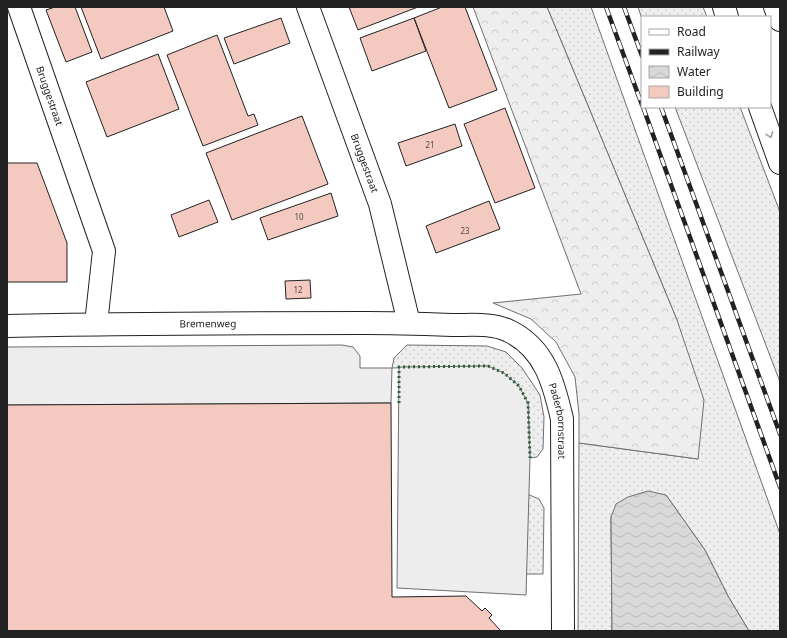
<svg xmlns="http://www.w3.org/2000/svg" width="787" height="638" font-family="'Noto Sans',sans-serif">
	<style>
		.grass { fill: url(#grass-dots); stroke: #6f6f6f }
		.forest { fill: url(#forest-crowns); stroke: #6f6f6f }
		.parking { fill: #ededed; stroke: #6f6f6f }
		.water { fill: url(#water-waves); stroke: #6f6f6f }
		.building { fill: #f3c9c0; stroke: #222 }
		.lines { fill: none; stroke-linecap: round; stroke-linejoin: round }
		.minor-casing { stroke: #222; stroke-width: 24 }
		.primary-casing { stroke: #222; stroke-width: 24 }
		.minor { stroke: #fff; stroke-width: 22 }
		.primary { stroke: #fff; stroke-width: 22 }
		.rail-casing { stroke: #222; stroke-width: 4.5 }
		.rail { stroke: #fff; stroke-width: 3; stroke-dasharray: 9; stroke-linecap: butt }
		.hedge { stroke: #2f5e38; stroke-width: 3; stroke-dasharray: 2 3; stroke-linecap: butt }
		.oneway { stroke: #9c9c9c }
		.labels { text-anchor: middle; stroke-width: 3; stroke-linejoin: round; paint-order: stroke }
		.number-label { font-size: 8px; fill: #564c4a }
		.street-label { font-size: 10px; fill: #222; stroke: #fff }
	</style>
	<defs>
		<pattern id="grass-dots" width="8" height="8" patternUnits="userSpaceOnUse"><rect width="8" height="8" fill="#eee"/><path d="M2 2h.1M6 6h.1" fill="none" stroke="#ccc" stroke-width="1.8" stroke-linecap="round"/></pattern>
		<pattern id="forest-crowns" width="20" height="18" patternUnits="userSpaceOnUse"><rect width="20" height="18" fill="#eee"/><path d="M2 6a3 3 0 1 1 6 0M12 15a3 3 0 1 1 6 0" fill="none" stroke="#ccc"/></pattern>
		<pattern id="water-waves" width="16" height="10" patternUnits="userSpaceOnUse"><rect width="16" height="10" fill="#d9d9d9"/><path d="M0 5q4-4 8 0t8 0" fill="none" stroke="#bababa"/></pattern>
	</defs>
	<rect width="100%" height="100%" fill="#fff"/>
	<!-- grass -->
	<path class="grass" d="M547,7h44l189,527v97h-31l-21,-35 -23,-46 -39,-55 -55,22 1,114h-34l1,-188 119,16 -21,-139z
		M638,7h65l4,10h-65v2z
		M675,107h65l40,105v170z
		M407,345l80,1 19,6 16,16 18,27 4,22 -1,32 -6,8 -7,1 -2,-55 -40,-37 -96,2 2,-10z
		M527,494l12,5 5,9 -1,66h-17z"/>
	<!-- forest -->
	<path class="forest" d="M473,7h74l130,313 27,80 -6,59 -119,-16v-29l-4,-37 -19,-35 -25,-23 -38,-16 88,-9z"/>
	<!-- parking -->
	<path class="parking" d="M342,345l11,2 7,9v12h32l-1,35 -384,2v-58z
		M488,366l16,7 15,13 9,17 2,55 -4,137 -129,-7 2,-221z"/>
	<!-- water -->
	<path class="water" d="M648,491l18,4 39,55 23,46 21,35h-137l-1,-114 5,-13 12,-7z"/>
	<!-- building -->
	<path class="building" d="M55,7h20l17,45 -26,10 -20,-52z
		M81,7h83l9,24 -72,28z
		M349,7h69l-60,23z
		M442,7h23l32,83 -48,18 -35,-90z
		M281,18l9,25 -56,21 -10,-26z
		M414,18l12,33 -54,20 -12,-33z
		M217,35l31,81 6,-2 4,11 -55,21 -36,-91z
		M158,54l21,55 -72,28 -21,-55z
		M505,108l30,80 -40,15 -31,-79z
		M302,116l26,68 -96,36 -26,-67z
		M455,124l7,22 -56,20 -8,-23z
		M7,163h30l30,80v39h-60z
		M331,193l7,23 -70,24 -8,-22z
		M209,200l9,22 -39,15 -8,-22z
		M489,201l11,28 -64,24 -10,-27z
		M310,280l1,18 -25,1 -1,-18z
		M391,403l1,194 74,-1 16,15 3,-3 7,7 -3,3 12,13h-494v-226z"/>
	<g class="lines">
		<!-- minor casing -->
		<g class="minor-casing">
			<g id="minor">
				<path id="s1" d="M19,7l85,244 -8,73"/>
				<path id="s2" d="M308,7l72,197 29,119"/>
				<path id="s3" d="M7,326c120,-3 239,-3 359,-3 30,0 59,1 89,2 18,0 38,-2 54,6 36,17 45,53 53,88l1,212"/>
			</g>
		</g>
		<!-- primary casing -->
		<g class="primary-casing">
			<path id="primary" d="M724,7l3,10
				M775,7l5,13
				M760,107l20,56"/>
		</g>
		<!-- minor -->
		<use href="#minor" class="minor"/>
		<!-- primary -->
		<use href="#primary" class="primary"/>
		<!-- rail casing -->
		<g class="rail-casing">
			<path id="rail" d="M606,7l36,98
				M624,7l18,49
				M643,107l137,380
				M661,107l119,327"/>
		</g>
		<!-- rail -->
		<use href="#rail" class="rail"/>
		<!-- hedge -->
		<path class="hedge" d="M399,403v-36l89,-1 16,7 15,13 9,17 2,55"/>
	</g>
	<!-- one-way arrows -->
	<defs><path id="oneway-chevron" d="M-2-3.5L2.5 0L-2 3.5" fill="none" stroke-width="1.6" stroke-linecap="round" stroke-linejoin="round"/></defs>
	<use class="oneway" href="#oneway-chevron" transform="translate(770 135) rotate(70)"/>
	<g class="labels">
		<!-- number labels -->
		<g class="number-label">
			<text x="430" y="148">21</text>
			<text x="299" y="220">10</text>
			<text x="465" y="234">23</text>
			<text x="298" y="293">12</text>
		</g>
		<!-- street labels -->
		<g class="street-label">
			<text dy="4" stroke="none"><textPath href="#s1" startOffset="94">Bruggestraat</textPath></text>
			<text dy="4" stroke="none"><textPath href="#s2" startOffset="166">Bruggestraat</textPath></text>
			<text dy="4" stroke="none"><textPath href="#s3" startOffset="201">Bremenweg</textPath></text>
			<text dy="4" stroke="none"><textPath href="#s3" startOffset="611">Paderbornstraat</textPath></text>
		</g>
	</g>
	<!-- border -->
	<rect width="787" height="638" fill="none" stroke="#222222" stroke-width="16"/>
	<!-- legend -->
	<rect x="641" y="16" width="130" height="92" fill="#ffffff" stroke="#a7a7a7"/>
	<rect x="649" y="29" width="20" height="6" fill="#ffffff" stroke="#a7a7a7"/>
	<text x="677" y="36" font-size="12" fill="#222222">Road</text>
	<rect x="649" y="49" width="20" height="6" fill="#222222" stroke="#a7a7a7"/>
	<text x="677" y="56" font-size="12" fill="#222222">Railway</text>
	<rect x="649" y="66" width="20" height="12" fill="url(#water-waves)" stroke="#a7a7a7"/>
	<text x="677" y="76" font-size="12" fill="#222222">Water</text>
	<rect x="649" y="86" width="20" height="12" fill="#f3c9c0" stroke="#a7a7a7"/>
	<text x="677" y="96" font-size="12" fill="#222222">Building</text>
</svg>
